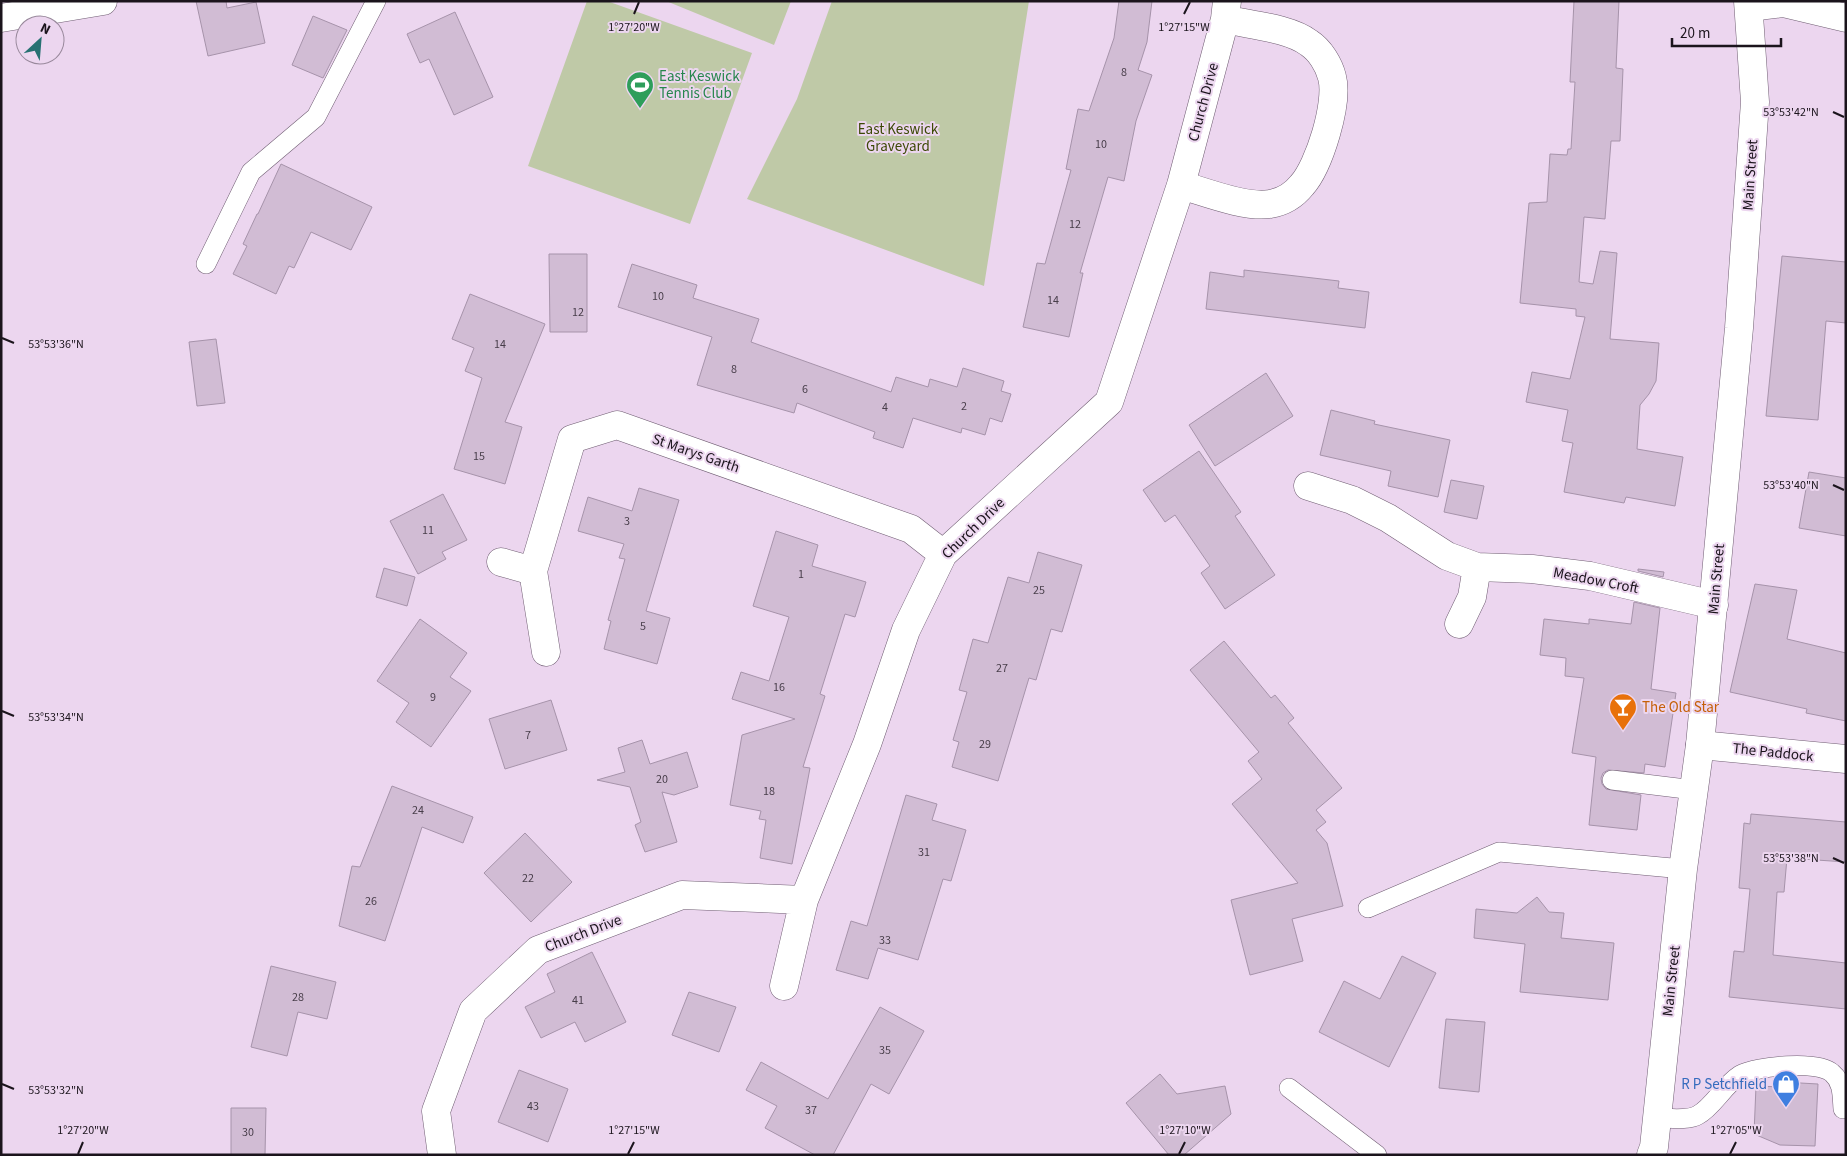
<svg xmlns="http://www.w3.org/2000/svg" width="1847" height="1156" font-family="'Source Sans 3',sans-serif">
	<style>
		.green { fill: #bfc9a7 }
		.building { fill: #d1bcd4; stroke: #a693aa }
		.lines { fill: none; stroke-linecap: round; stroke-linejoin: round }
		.service-casing { stroke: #705e73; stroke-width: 20 }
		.minor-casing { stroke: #705e73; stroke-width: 29 }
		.tertiary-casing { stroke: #705e73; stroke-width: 29 }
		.service { stroke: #fff; stroke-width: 19 }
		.minor { stroke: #fff; stroke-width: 28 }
		.tertiary { stroke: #fff; stroke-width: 28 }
		.ticks { fill: none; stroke: #1b141c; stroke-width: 2 }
		.labels { text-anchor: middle; stroke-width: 4; stroke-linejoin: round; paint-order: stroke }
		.number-label { font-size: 12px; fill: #483e4a }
		.leisure-label { font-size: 15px; fill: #27864d; stroke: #ecd6ef; text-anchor: start }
		.street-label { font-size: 15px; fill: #1b141c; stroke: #ecd6ef }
		.park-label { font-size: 15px; fill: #3c4906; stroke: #ecd6ef }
		.food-label { font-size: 15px; fill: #c56008; stroke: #ecd6ef; text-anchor: start }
		.shop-label { font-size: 15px; fill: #366cbe; stroke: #ecd6ef; text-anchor: end }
		.ticks-label { font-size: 12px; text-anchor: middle; fill: #1b141c; stroke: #ecd6ef; stroke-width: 4; stroke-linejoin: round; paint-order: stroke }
	</style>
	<rect width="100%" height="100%" fill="#ecd6ef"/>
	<!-- green -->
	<path class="green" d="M587,1h20l145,52 -62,171 -162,-58z
		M666,1h125l-17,44z
		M832,1h197l-45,285 -237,-87 50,-100z"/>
	<!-- building -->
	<path class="building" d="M196,1h30l1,7 29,-6 9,41 -57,13z
		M1119,1h33l-5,41 -9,28 14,5 -16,46 -12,60 -16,-4 -28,96h3l-14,64 -46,-10 14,-64 8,1 26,-94 -5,-1 12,-60 11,2 25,-73z
		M1574,1h45l-3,67 7,1 -3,72h-9l-6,78 -21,-2 -5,65 14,2 7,-33 17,2 -7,86 49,4 -3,38 -7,13 -9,11 -3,44 46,8 -8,49 -49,-9 -2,6 -60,-11 9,-49 -11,-2 6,-31 -42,-8 6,-30 38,7 15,-62 -9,-1v-7l-56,-6 9,-100 18,-1 3,-48 17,1 1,-6h3l4,-67h-5z
		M455,12l38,85 -39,18 -25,-56 -9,4 -13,-29z
		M313,16l34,14 -24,48 -31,-13z
		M281,164l91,43 -21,43 -40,-18 -17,36 -5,-2 -13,28 -43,-20 14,-28 -4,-2 14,-30h1z
		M549,254h38v78h-37z
		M1782,256l64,6v61l-20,-2 -8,99 -52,-4z
		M632,264l65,21 -4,13 66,21 -8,23 140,50 5,-15 32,10 2,-8 27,8 6,-19 41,13 -3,10 10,3 -9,28 -12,-4 -5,17 -23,-7 -1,5 -48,-15 -10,30 -30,-10 2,-6 -78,-29 -3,10 -97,-28 15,-48 -94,-30z
		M1244,270l95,11 -1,7 31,4 -4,36 -159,-19 4,-37 34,5z
		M470,294l75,30 -40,98 17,5 -17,57 -51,-15 28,-91 -17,-7 9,-23 -22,-9z
		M216,339l9,64 -28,3 -8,-64z
		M1266,373l27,43 -78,50 -26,-41z
		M1331,410l44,11 -1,3 76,16 -12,57 -50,-11 3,-15 -71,-16z
		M1199,451l42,61 -6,4 40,59 -50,34 -24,-36 9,-7 -35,-51 -10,7 -22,-32z
		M1809,472l37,6v58l-47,-8z
		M1451,480l33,6 -7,33 -33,-7z
		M639,488l40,12 -33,111 24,7 -13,46 -53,-15 7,-28 -3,-1 17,-61 -6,-1 5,-14 -46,-13 10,-34 44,14z
		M443,494l24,46 -25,12 4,7 -28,15 -28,-53z
		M776,531l42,14 -6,21 54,16 -11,35 -10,-3 -25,80 5,2 -22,71 7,1 -18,96 -32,-6 6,-38 -7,-1 2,-8 -31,-6 12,-70 53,-16 -63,-20 9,-27 28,9 20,-64 -36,-11z
		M1038,552l44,13 -20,67 -11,-3 -15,51 -7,-2 -31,103 -46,-14 7,-25 -6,-2 14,-48 -8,-2 14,-51 15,4 20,-66 21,6z
		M384,568l31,9 -8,29 -31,-9z
		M1638,569l26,3 -1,5 -25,-6z
		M1755,584l42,6 -10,49 59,14v68l-40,-8 1,-4 -77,-17z
		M1634,602l26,6 -9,81 25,4 -11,74 -20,-3 -1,9 -36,-3 -5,3 -2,5 1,6 4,5 35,6 -4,35 -48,-5 7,-68 -24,-4 12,-75 -19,-2 1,-18 -26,-3 4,-36 45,5v-5l42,5z
		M420,619l47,34 -17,24 21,14 -40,56 -35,-25 13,-19 -32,-22z
		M1224,641l47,57 4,-3 19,23 -6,5 54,65 -26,22 10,12 -10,8 11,13 16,63 -51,13 11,42 -53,14 -19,-75 67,-17 -66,-79 30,-25 -14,-18 11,-9 -69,-82z
		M551,700l16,50 -62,19 -16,-50z
		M642,740l8,24 37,-12 11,35 -24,8 -12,-3 15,50 -32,10 -10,-27 6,-3 -11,-35 -33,-7 28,-8 -7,-24z
		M392,786l81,31 -10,26 -41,-16 -37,114 -46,-15 13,-60 8,1z
		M906,795l31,9 -5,16 34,10 -15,51 -8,-2 -25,81 -40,-12 -10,31 -32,-9 15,-49 16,5z
		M1751,814l95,8v40l-59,-4 -3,34h-7l-4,63 73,8v46l-117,-12 5,-46 10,1 6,-63 -11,-1 5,-65 6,1z
		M525,833l47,49 -41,40 -47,-49z
		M1537,897l12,15 15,1 -3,25 53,5 -6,57 -88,-8 5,-48 -51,-6 2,-29 41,4z
		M592,952l34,70 -41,20 -10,-20 -34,16 -16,-31 30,-15 -8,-18z
		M1402,956l34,17 -47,94 -70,-35 25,-51 36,18z
		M271,966l65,16 -9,37 -29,-7 -11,44 -36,-9z
		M689,992l47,15 -17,45 -47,-17z
		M880,1007l44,24 -35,63 -18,-10 -38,71h-18l-50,-27 12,-22 -31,-16 15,-28 67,37z
		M1446,1019l39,3 -6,70 -40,-4z
		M519,1070l49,19 -20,53 -50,-20z
		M1160,1074l17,20 48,-8 6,28 -47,41h-15l-43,-52z
		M1783,1082l35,2 -3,62 -35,-1 -26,-11 2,-48 26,1z
		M231,1108h35l-1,47h-34z"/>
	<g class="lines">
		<!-- service casing -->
		<g class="service-casing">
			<path id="service" d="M206,264l45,-92 65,-55 60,-116
				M1612,780l82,10
				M1368,908l131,-56 184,17
				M1289,1088l88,67
				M1657,1118c12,0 31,3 41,-3 15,-8 26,-30 42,-40 16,-9 78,-15 92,-2 11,9 10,23 11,36"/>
		</g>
		<!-- minor casing -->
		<g class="minor-casing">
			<path id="minor" d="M1749,7l34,-4 63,15
				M1,18l102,-17
				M1181,185c24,7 65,23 89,19 12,-2 24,-9 32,-19 17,-19 37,-82 30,-108 -3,-12 -12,-27 -23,-34 -20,-15 -59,-18 -84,-24
				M1308,486l44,14 36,18 59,38 30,11 55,2 58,7 124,29
				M501,562l32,9
				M1459,624l13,-27 5,-30
				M546,652l-13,-81 39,-132 45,-14 294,104 32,25
				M1700,745l146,14
				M784,986l20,-86 63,-156 39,-114 37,-76 166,-152 72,-217 44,-166 2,-18
				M442,1155l-6,-44 37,-100 65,-61 144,-55 122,5"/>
		</g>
		<!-- tertiary casing -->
		<g class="tertiary-casing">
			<path id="tertiary" d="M1651,1155l3,-8 29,-278 17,-124 39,-417 16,-226 -7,-101"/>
		</g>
		<!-- service -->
		<use href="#service" class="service"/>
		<!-- minor -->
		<use href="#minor" class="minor"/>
		<!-- tertiary -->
		<use href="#tertiary" class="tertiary"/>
	</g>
	<!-- ticks -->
	<path class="ticks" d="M634,14l5,-12M1184,14l6,-12M1833,112l11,5M2,338l12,5M1833,485l11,5M2,711l12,5M1833,858l11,5M2,1084l12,5M78,1154l5,-12M628,1154l6,-12M1179,1154l6,-12M1730,1154l6,-12"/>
	<!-- icons -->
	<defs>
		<g id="stadium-pin" transform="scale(1.4375)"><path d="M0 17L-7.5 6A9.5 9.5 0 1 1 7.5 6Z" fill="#2e9e5b" stroke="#ecd6ef"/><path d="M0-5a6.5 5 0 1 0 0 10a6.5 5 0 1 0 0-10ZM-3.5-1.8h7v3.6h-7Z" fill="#fff"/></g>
		<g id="bar-pin" transform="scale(1.4375)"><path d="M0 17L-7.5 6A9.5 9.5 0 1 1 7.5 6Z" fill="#e8710a" stroke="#ecd6ef"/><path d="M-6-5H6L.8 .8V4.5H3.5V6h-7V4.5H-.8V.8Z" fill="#fff"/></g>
		<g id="shop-pin" transform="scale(1.4375)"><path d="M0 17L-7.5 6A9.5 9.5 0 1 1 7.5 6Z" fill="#3f7fe0" stroke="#ecd6ef"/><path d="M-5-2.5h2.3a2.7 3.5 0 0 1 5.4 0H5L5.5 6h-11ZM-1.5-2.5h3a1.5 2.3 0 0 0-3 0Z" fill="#fff"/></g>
	</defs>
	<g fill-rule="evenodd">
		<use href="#stadium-pin" x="640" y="85"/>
		<use href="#bar-pin" x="1623" y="707"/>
		<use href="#shop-pin" x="1786" y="1084"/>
	</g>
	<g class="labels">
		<!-- number labels -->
		<g class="number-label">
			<text x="1124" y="76">8</text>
			<text x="1101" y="148">10</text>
			<text x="1075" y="228">12</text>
			<text x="658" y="300">10</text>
			<text x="1053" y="304">14</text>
			<text x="578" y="316">12</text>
			<text x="500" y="348">14</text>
			<text x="734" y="373">8</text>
			<text x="805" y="393">6</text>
			<text x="964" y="410">2</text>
			<text x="885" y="411">4</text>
			<text x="479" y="460">15</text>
			<text x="627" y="525">3</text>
			<text x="428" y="534">11</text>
			<text x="801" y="578">1</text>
			<text x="1039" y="594">25</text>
			<text x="643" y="630">5</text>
			<text x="1002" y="672">27</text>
			<text x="779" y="691">16</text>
			<text x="433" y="701">9</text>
			<text x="528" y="739">7</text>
			<text x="985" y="748">29</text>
			<text x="662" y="783">20</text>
			<text x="769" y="795">18</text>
			<text x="418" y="814">24</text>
			<text x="924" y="856">31</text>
			<text x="528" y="882">22</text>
			<text x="371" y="905">26</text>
			<text x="885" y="944">33</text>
			<text x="298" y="1001">28</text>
			<text x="578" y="1004">41</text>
			<text x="885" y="1054">35</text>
			<text x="533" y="1110">43</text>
			<text x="811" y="1114">37</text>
			<text x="248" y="1136">30</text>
		</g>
		<!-- leisure labels -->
		<g class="leisure-label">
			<text x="659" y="81">East Keswick<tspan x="659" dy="17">Tennis Club</tspan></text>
		</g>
		<!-- street labels -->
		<g class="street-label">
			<text transform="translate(1203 102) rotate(-75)" y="5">Church Drive</text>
			<text transform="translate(1750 175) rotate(-86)" y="5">Main Street</text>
			<text transform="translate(696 453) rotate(19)" y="5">St Marys Garth</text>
			<text transform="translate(973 528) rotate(-44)" y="5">Church Drive</text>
			<text transform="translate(1716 579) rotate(-85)" y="5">Main Street</text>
			<text transform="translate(1596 580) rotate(11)" y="5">Meadow Croft</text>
			<text transform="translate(1773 752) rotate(6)" y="5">The Paddock</text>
			<text transform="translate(583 933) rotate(-21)" y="5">Church Drive</text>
			<text transform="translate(1671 981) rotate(-84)" y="5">Main Street</text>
		</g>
		<!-- park labels -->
		<g class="park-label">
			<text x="898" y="134">East Keswick<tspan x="898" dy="17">Graveyard</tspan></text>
		</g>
		<!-- food labels -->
		<g class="food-label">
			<text x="1642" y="712">The Old Star</text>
		</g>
		<!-- shop labels -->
		<g class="shop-label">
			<text x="1767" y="1089">R P Setchfield</text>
		</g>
	</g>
	<g class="ticks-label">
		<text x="634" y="31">1°27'20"W</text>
		<text x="1184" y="31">1°27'15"W</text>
		<text x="1791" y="116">53°53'42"N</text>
		<text x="56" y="348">53°53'36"N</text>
		<text x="1791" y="489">53°53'40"N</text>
		<text x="56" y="721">53°53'34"N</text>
		<text x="1791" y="862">53°53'38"N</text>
		<text x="56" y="1094">53°53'32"N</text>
		<text x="83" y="1134">1°27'20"W</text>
		<text x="634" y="1134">1°27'15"W</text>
		<text x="1185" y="1134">1°27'10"W</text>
		<text x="1736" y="1134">1°27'05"W</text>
	</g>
	<!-- border -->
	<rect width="1847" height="1156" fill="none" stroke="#1b141c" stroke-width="5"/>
	<!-- north arrow -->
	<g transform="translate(40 40) rotate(26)"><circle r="24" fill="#ecd6ef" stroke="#98889b"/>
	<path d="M0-4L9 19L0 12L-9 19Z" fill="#277172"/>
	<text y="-8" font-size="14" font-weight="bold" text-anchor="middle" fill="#1b141c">N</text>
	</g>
	<!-- scale -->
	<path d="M1672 38v8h109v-8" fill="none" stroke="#1b141c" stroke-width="2.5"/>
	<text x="1680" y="38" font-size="15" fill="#1b141c" stroke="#ecd6ef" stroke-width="4" paint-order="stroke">20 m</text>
</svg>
